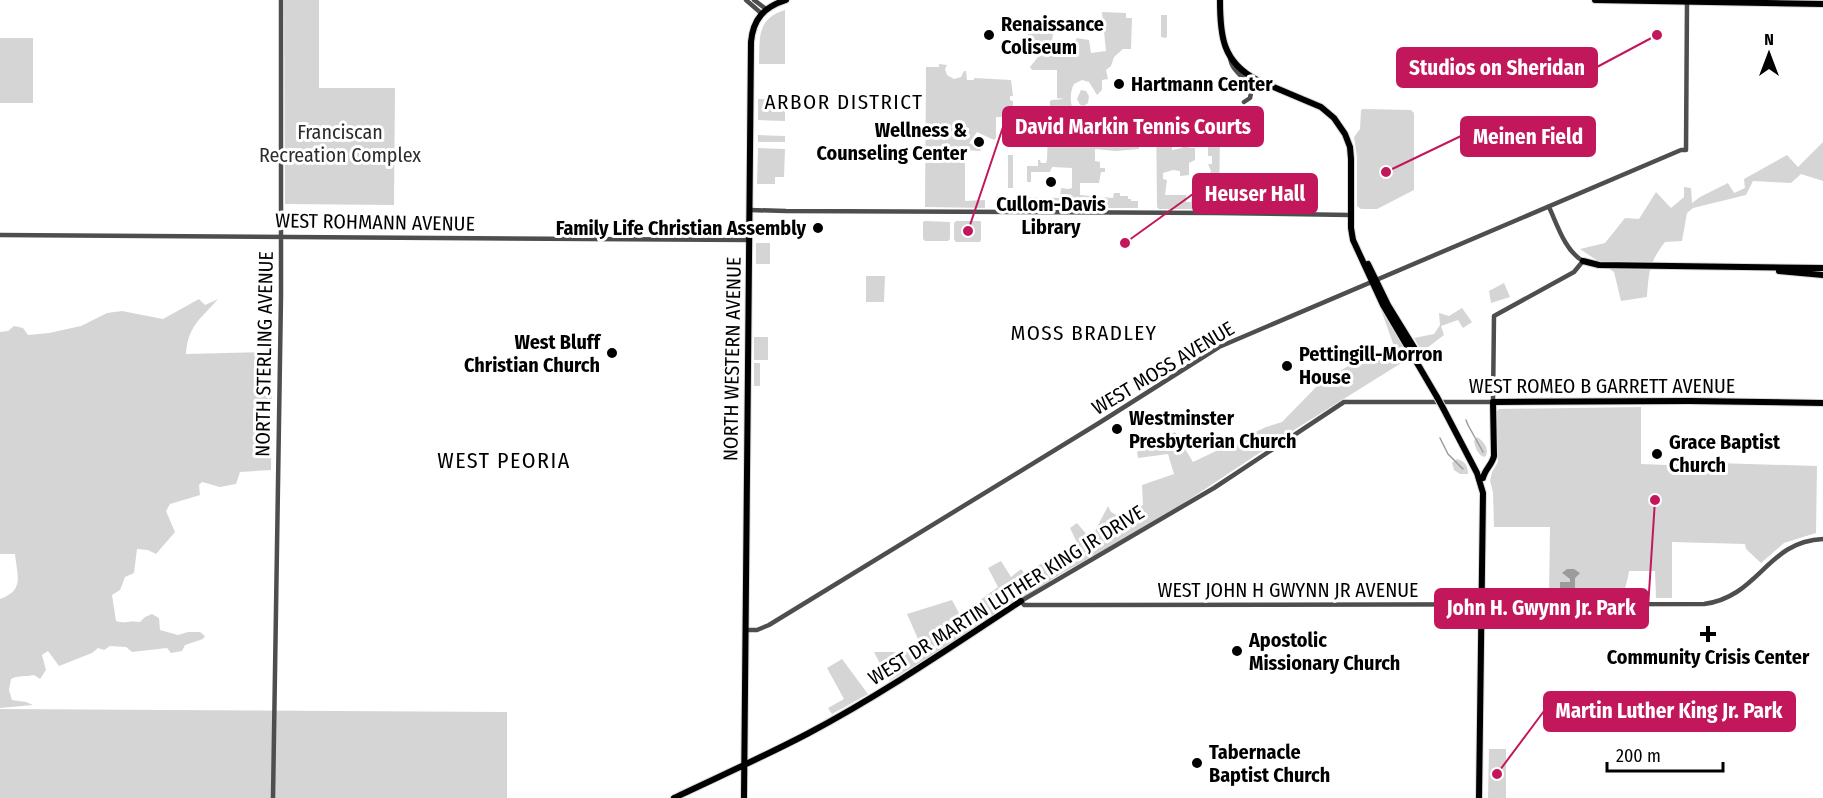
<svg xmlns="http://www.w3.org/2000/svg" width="1823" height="798" font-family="'Fira Sans Condensed',sans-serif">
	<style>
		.green { fill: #d5d5d5 }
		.water { fill: #9c9c9c }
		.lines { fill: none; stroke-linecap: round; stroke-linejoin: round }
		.stream { stroke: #9c9c9c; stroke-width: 1.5 }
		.major-casing { stroke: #dbdbdb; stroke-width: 8 }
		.minor { stroke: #4e4e4e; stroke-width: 4.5 }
		.major { stroke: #000; stroke-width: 6 }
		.major-bridge-casing { stroke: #dbdbdb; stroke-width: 8; stroke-linecap: butt }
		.major-bridge { stroke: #000; stroke-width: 6 }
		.poi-dot { fill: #000; stroke: #fff; stroke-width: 2 }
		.labels { text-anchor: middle; stroke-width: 6; stroke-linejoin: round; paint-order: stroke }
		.poi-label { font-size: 20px; font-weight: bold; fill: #000; stroke: #fff; text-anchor: start }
		.park-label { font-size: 20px; fill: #2c2c2c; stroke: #fff }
		.street-label { font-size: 20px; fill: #000; stroke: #fff }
		.neighbourhood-label { font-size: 21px; letter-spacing: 1.5px; fill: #000; stroke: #fff }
		.quarter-label { font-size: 22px; letter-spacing: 1.5px; fill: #000; stroke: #fff }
		.leader { fill: none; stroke: #c2185b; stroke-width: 2 }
		.callout-dot { fill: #c2185b; stroke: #fff; stroke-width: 2 }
		.callout { fill: #c2185b; stroke: #c2185b; stroke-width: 2 }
		.callout-label { font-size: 21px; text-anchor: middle; font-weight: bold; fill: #fff }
	</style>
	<rect width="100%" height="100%" fill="#fff"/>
	<!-- green -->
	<path class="green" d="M284,0h35v88h76l-1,117 -109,-1z
		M785,10v54h-26c1,-26 -3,-45 26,-54z
		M1102,12l24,1v5h6l-1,31h-8l-9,8 -3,9 -5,4 2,9 -6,1v10l-5,5 -8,-13 -7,-2 -8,4c-7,12 -3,41 17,29l47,1 1,35 -23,2 -21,-2v12l5,1v6h5v4h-4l-2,11h-19v12l33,3 1,-5h6v3h8v3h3v2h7v7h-115v-11l37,1 1,-10 7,1 4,-1v-20c-6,0 -12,-1 -20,-1l-2,5h-19v10h-4v-16h11v-6h2l1,3h5l1,-3 1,-30 -5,-1 -2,-3h-10v-5h22v-8l-3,-1v-11l2,-1 12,-1 -7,-1v-28h-25l-2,-3 8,-10 -2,-4 -5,-1 -3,-5v-14h25l-1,8 -3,2 2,9 19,-2 7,-12 12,2 2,13 15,-2z
		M1161,15h6v21l-1,2 -5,-1z
		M0,38h33v65h-33z
		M939,64l8,1 -2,4 2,6 7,4 7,-2 3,-6h2l1,9h7v-2l37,2 2,16h-3v4l3,1v10l-4,6h-13v21l-2,2 -17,-8 -8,11 12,6 -1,2 -15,-1v51l20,-1v8l-60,-1 1,-140h13z
		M1081,90l5,1 3,5 -1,7 -4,3 -4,-1 -3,-6z
		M758,99h18v7h9v15l-27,-1z
		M1156,106h19l1,22h-5l-1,-16 -4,-1 -6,2v16l5,5v13h7v3l10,-2v-15h19v7l-12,1v7h6v12l-6,3v12l-9,1v-5l-7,-1 -10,3v6l4,1 -2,15h21v7h5v-3h2v2l6,1v-4h12l1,-14 -4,-7 3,-6 -3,-7h4v-8h-4v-23h12l-1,74 -2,2h-58l-2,-2z
		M1363,109l48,1 3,3v77l-37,19h-16l-4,-3v-49l-3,-20 6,-8 1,-19z
		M758,135l27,1v6h-27z
		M1823,142v39l-22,-7 -10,9 -38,-2 -7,14 -53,13 -6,5 -5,28 -17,1c-16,21 -16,29 -18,55l-26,4 -7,-29 -34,-23 25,-6 20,-25 14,1 17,-27 15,16 13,-11v-10l7,1 1,15 8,-6 28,-14 6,10 11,-5 -1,-9 43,-24 11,12z
		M758,148l27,1 -1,28h-9v7h-18z
		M1008,155h5v33h-5z
		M925,221l25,1v17l-2,2h-23l-2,-2v-17z
		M956,221h24l1,1v18l-1,2h-24l-2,-3v-16z
		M756,243h14v21h-14z
		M866,276h19l-1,26h-18z
		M1504,283l6,14 -19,6 -2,-12z
		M199,299l6,6 13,-6c-17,20 -30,26 -32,55l86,-2 -1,118 -31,2 -4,12 -16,3 -18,-5 -3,3 1,10 -30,9 -4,7 9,21 -19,22 -8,-4 -11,-1 -3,24 -9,4 -5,13 -8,5 4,26c9,3 13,-1 24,1l5,-5 7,-3 7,4 1,12 18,5 10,-3h12l5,4 -2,3 -18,6 -3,6 -11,2 -4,-5 -35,4 -6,-5 -16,-1 -6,4 -6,-2 -6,5 -33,13 -11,-15 -6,4 4,15 -6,9 -6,-4c-8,2 -16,0 -23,4l-2,11 3,10 14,2 7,3 -33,3v-109c25,-9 17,-23 15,-45h-15v-222l8,-1 6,-5 9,2 5,7 21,-2 32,-7 26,-13 15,-2 41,8z
		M1380,307l31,50 -117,73 -137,91 -98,54 -114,73 -56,33 -15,-29h36l12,-4 -15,-34 45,-14 8,15 38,-28 -10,-19 13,-7 10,16 10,-8 11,14 12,-7 -7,-10 41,-21 -8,-17 7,-5 16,19 3,-13 12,-23 3,6 10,6 22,-13 -1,-20 32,-11 -6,-20 -30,4 -1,-6 38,-20 18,30 73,-35 16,-5 39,-40 48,-28 6,9 20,-14z
		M1462,308l10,14 -9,6 -5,-8 -17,6 3,9 -21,16 -2,-1 -7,-12 20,-4 6,-9 -1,-12 10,3z
		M754,337h14v23h-14z
		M754,363h6v23h-6z
		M1641,407v57l25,1 19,-3 132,4 -1,67 -32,10 -23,20 -15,-14 -1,-5 -73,-2v56h-16l-1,-27h-26c-1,10 -5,16 -5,27h-75l1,-71h-56l-1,-35 -3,-11 2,-9 6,-10 -2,-50 3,-3z
		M1477,437c7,4 13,13 8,20 -7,-1 -10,-10 -11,-16z
		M1457,459c8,2 11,7 11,15h-8l-6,-4 -2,-7z
		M842,659l26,35 -36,20 -4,-6 16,-9 -17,-31z
		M0,709l507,3v86h-507z
		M1489,749h17v49h-18z"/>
	<!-- water -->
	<path class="water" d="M1567,569h7l6,4 -5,5v10h-15v-6h10v-3l-8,-6z"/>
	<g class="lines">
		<!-- stream -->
		<path class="stream" d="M1466,420l2,5 15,27
			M1440,438l8,16 15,15"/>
		<!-- major casing -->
		<g class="major-casing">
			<path id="major" d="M1220,0c0,35 2,62 37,80l64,27 13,11 11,16 5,13 1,12v69l2,12 30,65 54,92
				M1595,0l228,4
				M1583,261l16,4 224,3
				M1368,264l20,41 32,52
				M1779,271l44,4
				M1443,408l34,65 6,20 -4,305
				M1483,478c2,-9 9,-13 11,-22l-1,-54 196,-1 134,2
				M674,798c44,-21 89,-41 133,-64 74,-39 144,-87 214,-133
				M744,798l7,-756c2,-23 13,-35 35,-42"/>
		</g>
		<!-- minor -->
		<path class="minor" d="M746,0l15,13
			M754,0l12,9
			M1230,57c1,14 15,20 22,31l-2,10 -6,4
			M1549,207c8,17 16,44 34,54l-9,11 -80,44 -1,86h-149l-130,86 -193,113 3,4h64l616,-1c55,-7 63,-63 119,-65
			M750,210l36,1 430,2 134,2
			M0,235l749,5
			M746,630h11l12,-5 330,-202 120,-76 462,-197h5l1,-148
			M273,798l8,-502v-296"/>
		<!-- major -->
		<use href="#major" class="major"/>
		<!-- major-bridge casing -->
		<g class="major-bridge-casing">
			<path id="major-bridge" d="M1437,397l6,11"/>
		</g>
		<!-- major-bridge -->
		<use href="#major-bridge" class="major-bridge"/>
	</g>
	<!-- markers -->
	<g class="poi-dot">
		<circle cx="989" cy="35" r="6"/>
		<circle cx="1119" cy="84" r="6"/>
		<circle cx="979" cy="142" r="6"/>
		<circle cx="1051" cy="182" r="6"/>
		<circle cx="818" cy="228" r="6"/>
		<circle cx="612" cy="353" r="6"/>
		<circle cx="1287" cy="366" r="6"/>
		<circle cx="1117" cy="429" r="6"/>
		<circle cx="1657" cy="454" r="6"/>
		<path d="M1705 625h6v6h6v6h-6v6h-6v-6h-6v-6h6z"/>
		<circle cx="1237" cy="651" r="6"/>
		<circle cx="1197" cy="763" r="6"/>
	</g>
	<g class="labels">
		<!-- poi labels -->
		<g class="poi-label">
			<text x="1001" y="31">Renaissance<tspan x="1001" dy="23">Coliseum</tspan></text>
			<text x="1131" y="91">Hartmann Center</text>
			<text x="967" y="137" text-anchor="end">Wellness &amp;<tspan x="967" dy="23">Counseling Center</tspan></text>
			<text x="1051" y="211" text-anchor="middle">Cullom-Davis<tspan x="1051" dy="23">Library</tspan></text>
			<text x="806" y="235" text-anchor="end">Family Life Christian Assembly</text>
			<text x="600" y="349" text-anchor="end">West Bluff<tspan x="600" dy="23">Christian Church</tspan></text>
			<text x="1299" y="361">Pettingill-Morron<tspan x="1299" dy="23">House</tspan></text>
			<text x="1129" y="425">Westminster<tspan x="1129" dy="23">Presbyterian Church</tspan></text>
			<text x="1669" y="449">Grace Baptist<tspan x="1669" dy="23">Church</tspan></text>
			<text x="1249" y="647">Apostolic<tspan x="1249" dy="23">Missionary Church</tspan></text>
			<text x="1708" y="664" text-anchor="middle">Community Crisis Center</text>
			<text x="1209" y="759">Tabernacle<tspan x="1209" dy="23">Baptist Church</tspan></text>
		</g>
		<!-- park labels -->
		<g class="park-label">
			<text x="340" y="139">Franciscan<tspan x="340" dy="23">Recreation Complex</tspan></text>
		</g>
		<!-- street labels -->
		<g class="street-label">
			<text transform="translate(375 222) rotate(1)" y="7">WEST ROHMANN AVENUE</text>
			<text transform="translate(264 354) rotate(-89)" y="7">NORTH STERLING AVENUE</text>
			<text transform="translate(732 359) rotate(-89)" y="7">NORTH WESTERN AVENUE</text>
			<text transform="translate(1163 368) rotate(-31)" y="7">WEST MOSS AVENUE</text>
			<text x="1602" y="393">WEST ROMEO B GARRETT AVENUE</text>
			<text x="1288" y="597">WEST JOHN H GWYNN JR AVENUE</text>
			<text transform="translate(1006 595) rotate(-32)" y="7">WEST DR MARTIN LUTHER KING JR DRIVE</text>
		</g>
		<!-- neighbourhood labels -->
		<g class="neighbourhood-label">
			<text x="844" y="109">ARBOR DISTRICT</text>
			<text x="1084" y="340">MOSS BRADLEY</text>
		</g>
		<!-- quarter labels -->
		<g class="quarter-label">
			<text x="504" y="468">WEST PEORIA</text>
		</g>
	</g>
	<!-- callouts -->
	<path class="leader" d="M1657 35L1597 67M968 231L1003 127M1386 172L1461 136M1125 243L1193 194M1655 500L1648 608M1497 774L1544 711"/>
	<g class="callout-dot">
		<circle cx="1657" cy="35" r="6"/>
		<circle cx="968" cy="231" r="6"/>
		<circle cx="1386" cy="172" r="6"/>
		<circle cx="1125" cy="243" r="6"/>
		<circle cx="1655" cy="500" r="6"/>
		<circle cx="1497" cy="774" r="6"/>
	</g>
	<g class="callout">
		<rect x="1397" y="48" width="200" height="39" rx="6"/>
		<rect x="1003" y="107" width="260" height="39" rx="6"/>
		<rect x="1461" y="117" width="134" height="39" rx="6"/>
		<rect x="1193" y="174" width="124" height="39" rx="6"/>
		<rect x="1435" y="589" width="213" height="39" rx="6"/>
		<rect x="1544" y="692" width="251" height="39" rx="6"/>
	</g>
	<g class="callout-label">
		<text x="1497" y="75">Studios on Sheridan</text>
		<text x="1133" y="134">David Markin Tennis Courts</text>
		<text x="1528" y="144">Meinen Field</text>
		<text x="1255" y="201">Heuser Hall</text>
		<text x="1541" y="615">John H. Gwynn Jr. Park</text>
		<text x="1669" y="718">Martin Luther King Jr. Park</text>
	</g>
	<!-- north arrow -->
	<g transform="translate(1769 54)" stroke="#ffffff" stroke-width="4.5" paint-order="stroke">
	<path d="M0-4.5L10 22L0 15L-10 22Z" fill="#000000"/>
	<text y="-9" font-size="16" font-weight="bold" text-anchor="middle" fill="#000000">N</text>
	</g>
	<!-- scale -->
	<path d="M1607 762v9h116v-9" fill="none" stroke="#000000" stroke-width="3"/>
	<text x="1616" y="762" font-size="18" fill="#000000" stroke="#ffffff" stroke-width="4.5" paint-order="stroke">200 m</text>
</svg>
